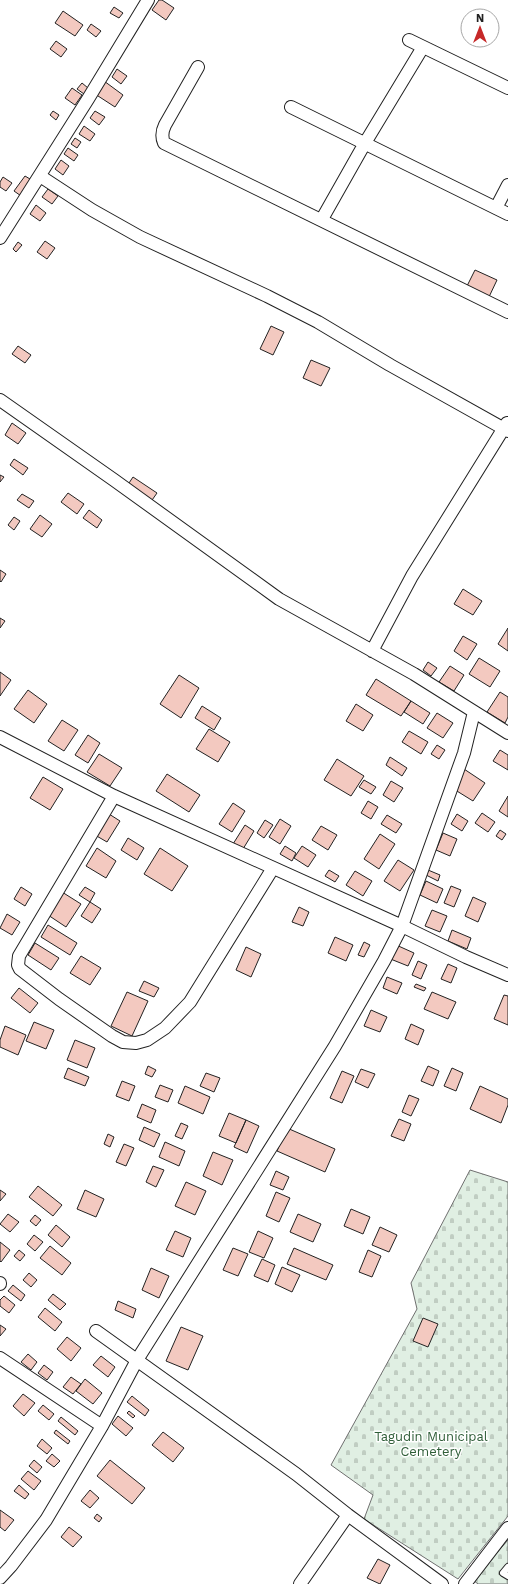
<svg xmlns="http://www.w3.org/2000/svg" width="508" height="1584" font-family="'Work Sans',sans-serif">
	<style>
		.cemetery { fill: url(#cemetery-stones); stroke: #6f6f6f }
		.building { fill: #f3c9c0; stroke: #222 }
		.lines { fill: none; stroke-linecap: round; stroke-linejoin: round }
		.lane-casing { stroke: #222; stroke-width: 8 }
		.street-casing { stroke: #222; stroke-width: 14 }
		.lane { stroke: #fff; stroke-width: 6 }
		.street { stroke: #fff; stroke-width: 12 }
		.labels { text-anchor: middle; stroke-width: 3; stroke-linejoin: round; paint-order: stroke }
		.park-label { font-size: 13px; fill: #2f5e38; stroke: #fff }
	</style>
	<defs>
		<pattern id="cemetery-stones" width="16" height="16" patternUnits="userSpaceOnUse"><rect width="16" height="16" fill="#e0efe3"/><path d="M2 7V4a2 2 0 0 1 4 0v3zM10 15v-3a2 2 0 0 1 4 0v3z" fill="#c0cdc2"/></pattern>
	</defs>
	<rect width="100%" height="100%" fill="#fff"/>
	<!-- cemetery -->
	<path class="cemetery" d="M470,1170l38,12v334l-50,63 -94,-60 9,-24 -42,-30 86,-156 -6,-26z
		M508,1540v44h-30l-5,-4z"/>
	<!-- building -->
	<path class="building" d="M159,0h3l12,8 -8,12 -14,-10z
		M114,7l9,6 -4,5 -9,-5z
		M63,11l20,14 -8,11 -20,-13z
		M91,24l10,7 -5,6 -9,-7z
		M56,41l11,8 -6,8 -11,-8z
		M117,69l10,7 -6,8 -9,-7z
		M104,81l19,14 -8,12 -20,-13z
		M82,83l6,5 -4,6 -7,-5z
		M72,88l10,7 -7,10 -10,-7z
		M53,111l6,4 -3,5 -6,-5z
		M95,111l10,6 -6,8 -9,-7z
		M84,126l11,8 -5,7 -11,-7z
		M75,138l6,4 -4,6 -6,-4z
		M68,148l10,7 -4,6 -10,-7z
		M61,160l8,6 -6,9 -8,-6z
		M25,176l10,6 -11,16 -10,-7z
		M3,177l9,6 -6,8 -6,-4v-5z
		M48,189l10,7 -6,8 -10,-7z
		M36,205l10,8 -6,8 -10,-7z
		M45,241l10,7 -8,11 -10,-7z
		M18,242l4,3 -6,7 -3,-3z
		M475,270l22,10 -9,19 -22,-11z
		M271,326l13,6 -11,23 -13,-6z
		M18,346l13,9 -6,8 -13,-9z
		M311,360l19,8 -9,18 -18,-8z
		M12,423l14,10 -8,11 -13,-9z
		M14,459l14,9 -5,7 -13,-10z
		M0,475l4,2 -4,5z
		M133,477l24,16 -7,10 -23,-17z
		M68,493l16,11 -7,10 -16,-12z
		M22,494l12,7 -5,7 -12,-8z
		M89,510l13,10 -5,8 -14,-10z
		M40,515l12,9 -10,13 -12,-8z
		M14,517l6,4 -6,9 -6,-5z
		M0,570l6,4 -5,8 -1,-1z
		M463,589l19,12 -9,14 -19,-11z
		M0,618l5,3 -5,7z
		M508,628v23l-10,-7z
		M463,636l14,8 -10,16 -13,-9z
		M479,658l21,13 -10,16 -21,-13z
		M428,662l9,6 -6,8 -8,-6z
		M450,666l14,9 -10,16 -15,-9z
		M0,672l11,8 -11,16z
		M179,675l20,13 -18,30 -21,-14z
		M376,679l35,22 -10,15 -35,-21z
		M28,690l19,14 -13,19 -20,-14z
		M500,692l8,5v20l-3,6 -18,-11z
		M411,701l19,12 -7,11 -19,-12z
		M356,704l17,11 -10,16 -17,-10z
		M202,706l19,12 -7,12 -19,-12z
		M437,713l16,10 -10,15 -16,-10z
		M62,720l16,10 -14,21 -16,-10z
		M209,729l21,13 -12,20 -22,-13z
		M409,731l19,11 -7,12 -19,-12z
		M88,735l12,8 -12,20 -13,-8z
		M437,745l8,5 -6,9 -8,-5z
		M500,750l8,5v15l-15,-9z
		M99,754l23,14 -12,18 -23,-14z
		M390,757l17,11 -5,8 -16,-11z
		M337,759l27,17 -13,20 -27,-16z
		M464,769l21,14 -12,18 -21,-13z
		M167,774l33,21 -11,17 -33,-21z
		M43,777l20,12 -13,21 -20,-12z
		M364,780l12,7 -5,7 -12,-7z
		M391,781l12,7 -9,14 -11,-7z
		M508,796v21l-9,-6z
		M368,801l10,6 -7,12 -10,-6z
		M233,803l12,8 -13,21 -13,-8z
		M482,813l13,9 -7,10 -13,-9z
		M109,814l11,7 -13,21 -12,-7z
		M457,814l11,7 -6,10 -11,-7z
		M387,815l15,9 -6,9 -15,-9z
		M280,819l11,7 -11,18 -11,-7z
		M265,820l8,5 -9,13 -7,-5z
		M245,825l9,6 -11,18 -10,-5z
		M321,826l16,9 -9,15 -16,-10z
		M500,830l6,4 -4,6 -6,-4z
		M443,833l14,6 -7,17 -14,-6z
		M380,834l15,10 -16,25 -15,-10z
		M128,838l16,10 -7,12 -16,-10z
		M285,846l11,7 -4,8 -12,-7z
		M302,846l14,9 -8,12 -14,-9z
		M97,848l19,13 -10,17 -20,-12z
		M160,848l28,18 -16,25 -28,-17z
		M398,860l16,10 -14,21 -16,-10z
		M329,870l10,6 -4,6 -10,-6z
		M428,870l12,5 -2,6 -12,-6z
		M355,871l17,10 -9,15 -17,-11z
		M426,881l17,8 -6,14 -17,-8z
		M451,886l10,4 -7,17 -10,-4z
		M21,887l11,7 -7,12 -11,-7z
		M85,887l10,6 -5,9 -11,-7z
		M62,892l19,12 -15,23 -18,-12z
		M473,897l13,6 -8,19 -13,-6z
		M90,902l11,7 -9,14 -11,-7z
		M299,907l10,5 -6,14 -11,-4z
		M432,910l15,6 -7,16 -15,-6z
		M7,914l13,8 -8,13 -12,-7z
		M48,925l29,18 -7,12 -29,-18z
		M452,930l19,8 -4,11 -19,-8z
		M335,937l18,8 -7,16 -18,-8z
		M364,942l6,3 -6,12 -6,-2z
		M35,943l24,15 -8,12 -23,-15z
		M394,944l20,9 -6,13 -20,-8z
		M246,947l15,7 -10,23 -15,-7z
		M81,956l20,12 -11,17 -20,-12z
		M418,961l9,4 -6,14 -9,-4z
		M448,964l9,4 -6,15 -10,-4z
		M387,977l15,6 -5,11 -14,-6z
		M144,981l15,7 -5,9 -15,-6z
		M416,984l10,4 -2,3 -10,-4z
		M19,988l19,15 -8,10 -19,-15z
		M127,992l21,9 -16,35 -21,-10z
		M432,992l24,10 -8,17 -24,-10z
		M504,995l4,1v29l-14,-6z
		M371,1010l16,7 -7,15 -16,-6z
		M34,1022l20,8 -8,19 -20,-8z
		M411,1024l13,6 -6,15 -13,-6z
		M5,1026l21,9 -8,20 -18,-8v-7z
		M75,1040l20,8 -8,20 -20,-8z
		M148,1066l8,4 -4,7 -7,-3z
		M428,1066l11,5 -6,15 -12,-5z
		M68,1068l21,9 -4,9 -21,-8z
		M452,1068l11,5 -7,18 -12,-5z
		M361,1069l14,5 -7,14 -13,-6z
		M342,1071l12,5 -12,27 -12,-5z
		M206,1073l14,5 -6,14 -14,-6z
		M122,1081l13,5 -6,15 -13,-5z
		M160,1085l13,5 -5,12 -13,-5z
		M185,1086l25,11 -7,17 -25,-11z
		M480,1086l28,13v6l-7,18 -31,-14z
		M409,1095l10,4 -8,17 -9,-4z
		M142,1104l14,6 -5,13 -14,-6z
		M229,1113l17,7 -10,23 -17,-7z
		M399,1119l12,5 -7,17 -13,-5z
		M246,1120l13,6 -12,27 -13,-6z
		M181,1123l7,3 -6,13 -7,-3z
		M144,1127l16,7 -6,13 -15,-7z
		M287,1128l48,21 -10,23 -48,-21z
		M108,1134l6,3 -4,10 -6,-3z
		M165,1142l20,9 -6,15 -20,-9z
		M124,1144l10,4 -8,18 -10,-4z
		M213,1152l20,8 -11,25 -19,-9z
		M153,1166l11,4 -8,17 -10,-5z
		M276,1171l13,6 -6,13 -13,-5z
		M186,1182l20,9 -11,24 -20,-9z
		M38,1186l24,19 -9,11 -24,-19z
		M0,1190l6,4 -6,7z
		M85,1190l19,9 -8,18 -19,-8z
		M276,1192l14,6 -11,24 -13,-6z
		M351,1209l19,8 -7,17 -19,-8z
		M8,1214l11,8 -9,10 -10,-8z
		M298,1214l23,10 -8,18 -23,-10z
		M35,1215l6,5 -5,6 -6,-5z
		M56,1225l14,12 -8,10 -14,-12z
		M380,1227l17,8 -8,17 -17,-7z
		M175,1231l16,7 -8,19 -17,-7z
		M258,1231l15,7 -9,20 -15,-6z
		M34,1235l9,7 -8,9 -8,-7z
		M0,1242l10,8 -9,12 -1,-1z
		M50,1246l21,17 -9,12 -22,-17z
		M233,1248l15,6 -10,22 -15,-6z
		M294,1248l39,17 -7,15 -39,-16z
		M19,1250l6,5 -5,6 -6,-5z
		M368,1250l13,6 -9,21 -13,-5z
		M262,1259l13,6 -7,17 -14,-6z
		M282,1267l18,8 -8,17 -17,-8z
		M151,1268l18,8 -10,22 -17,-8z
		M29,1273l8,7 -6,7 -8,-7z
		M13,1285l12,10 -4,6 -13,-10z
		M53,1294l13,10 -6,6 -12,-10z
		M4,1296l11,9 -6,8 -9,-7v-6z
		M118,1301l18,8 -3,9 -18,-8z
		M45,1308l17,14 -7,9 -17,-14z
		M423,1318l15,6 -10,23 -15,-6z
		M0,1325l6,4 -6,7z
		M181,1327l22,9 -15,34 -22,-9z
		M67,1337l14,11 -10,13 -14,-12z
		M28,1354l9,8 -6,8 -10,-8z
		M101,1356l14,11 -7,10 -15,-12z
		M44,1365l9,7 -6,8 -9,-7z
		M71,1377l10,7 -8,10 -10,-7z
		M85,1379l17,14 -9,11 -17,-13z
		M23,1394l12,9 -11,13 -11,-10z
		M132,1396l17,14 -4,6 -18,-14z
		M43,1405l11,9 -5,6 -11,-9z
		M129,1411l6,5 -2,2 -6,-5z
		M118,1416l15,12 -7,8 -14,-12z
		M61,1417l17,14 -3,4 -17,-14z
		M56,1430l14,11 -2,3 -14,-11z
		M163,1432l21,16 -11,14 -21,-17z
		M42,1439l10,9 -5,6 -10,-8z
		M52,1454l8,7 -6,6 -8,-6z
		M34,1460l8,7 -5,6 -8,-7z
		M110,1460l35,28 -13,16 -35,-28z
		M28,1471l13,10 -7,9 -13,-11z
		M19,1485l10,9 -4,5 -11,-8z
		M90,1490l9,8 -9,10 -9,-7z
		M0,1510l14,10 -9,11 -5,-4z
		M97,1514l5,4 -3,4 -5,-4z
		M69,1527l13,10 -9,10 -12,-10z
		M378,1559l12,6 -10,19 -13,-6z"/>
	<g class="lines">
		<!-- lane casing -->
		<g class="lane-casing">
			<path id="lane" d="M508,1567l-5,6 5,3"/>
		</g>
		<!-- street casing -->
		<g class="street-casing">
			<path id="street" d="M409,40l99,48
				M198,67l-33,58c-3,6 -4,11 -1,18l344,169
				M291,107l217,107
				M40,176l52,34 48,27 127,59 51,26 72,43 118,66
				M496,208l12,-23
				M322,219l43,-76 58,-96
				M0,238l88,-139 60,-99
				M0,400l114,80 165,119 135,75 94,59
				M372,651l40,-75 95,-153
				M0,737l114,59 288,130 64,31 42,18
				M114,796l-95,160 -1,9 2,4 39,30 53,37 11,6 13,1 11,-3 18,-12 25,-26 83,-134
				M0,1284v-1
				M96,1331l200,143 52,41 94,69
				M0,1358l102,68
				M0,1578l11,-12 35,-46 56,-94 35,-66 198,-314 49,-85 18,-35 62,-173 10,-41
				M300,1584l48,-69
				M465,1584l43,-56"/>
		</g>
		<!-- lane -->
		<use href="#lane" class="lane"/>
		<!-- street -->
		<use href="#street" class="street"/>
	</g>
	<g class="labels">
		<!-- park labels -->
		<g class="park-label">
			<text x="431" y="1441">Tagudin Municipal<tspan x="431" dy="15">Cemetery</tspan></text>
		</g>
	</g>
	<!-- north arrow -->
	<g transform="translate(480 28)"><circle r="19" fill="#ffffff" stroke="#a7a7a7"/>
	<path d="M0-3L7 15L0 10L-7 15Z" fill="#c62828"/>
	<text y="-6" font-size="11" font-weight="bold" text-anchor="middle" fill="#222222">N</text>
	</g>
</svg>
